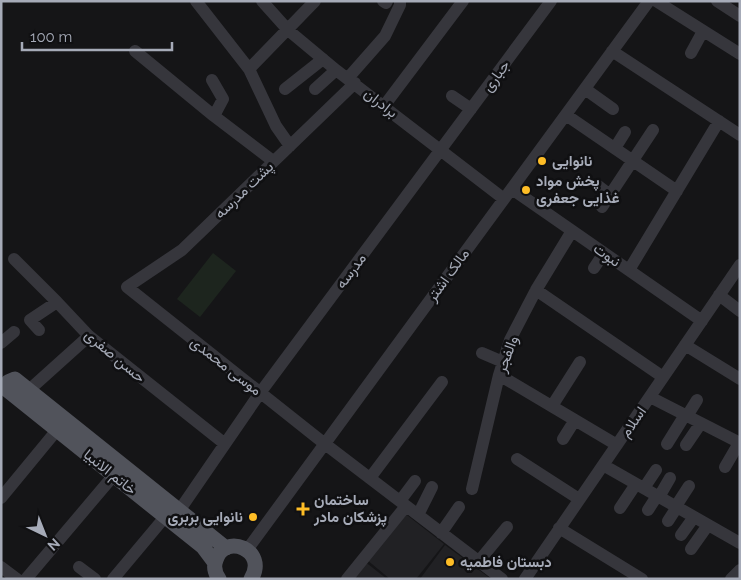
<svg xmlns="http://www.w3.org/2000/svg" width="741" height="580" font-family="Raleway,Vazirmatn,sans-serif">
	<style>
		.built { fill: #212124 }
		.green { fill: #1d251e }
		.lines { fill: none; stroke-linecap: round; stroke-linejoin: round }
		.minor { stroke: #36363c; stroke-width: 12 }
		.major { stroke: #51535b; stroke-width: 15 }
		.poi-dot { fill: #febd26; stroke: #101012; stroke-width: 2 }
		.labels { text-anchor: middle; stroke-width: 5; stroke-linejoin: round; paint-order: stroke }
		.street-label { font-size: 15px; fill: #a6abb8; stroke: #101012 }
		.poi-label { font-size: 15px; font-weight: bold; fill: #a6abb8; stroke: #101012; text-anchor: start }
	</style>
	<rect width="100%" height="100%" fill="#151517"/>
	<!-- built -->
	<path class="built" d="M403,512l41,32 -28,35h-26l-24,-20z
		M445,545l46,34h-71z
		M364,561l23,18h-36z"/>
	<!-- green -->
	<path class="green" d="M213,253l23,18 -36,46 -23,-18z"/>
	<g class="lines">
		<!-- minor -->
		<path class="minor" d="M196,1l53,68 27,57 14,20
			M262,1l26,29 48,40 168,129
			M383,1l3,2 1,-2
			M656,1l84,53
			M717,1l23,15
			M135,51l79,65 59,45
			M612,51l128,84
			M691,53l12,-22
			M249,69l66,-68
			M348,78l37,-42 15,-31v-4
			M212,80l11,19 -9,17
			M355,83l-173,167 -55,37 198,157 177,135
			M285,89l38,-30
			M315,89l21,-19
			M585,89l28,20
			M452,96l19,13
			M384,106l79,-105
			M566,115l111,76
			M615,148l10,-16
			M597,185l13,10
			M512,189l190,132
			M602,207l51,-77
			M14,259l43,43 32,34 136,108
			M594,268l10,-15
			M629,270l90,-149
			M536,290l127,87
			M719,295l21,16
			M39,330l-9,-10 27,-18
			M1,343l13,-11
			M685,345l55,34
			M482,353l21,9
			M499,375l118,70
			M29,390l60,-54
			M650,397l90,46
			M552,406l28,-44
			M687,416l10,-16
			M563,439l12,-19
			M667,444l18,-29
			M686,445l15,-22
			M517,459l62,40
			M603,465l137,78
			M725,467l14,-24
			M370,478l72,-96
			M644,488l12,-18
			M472,489l27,-114 11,-35 26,-50 36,-59
			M659,497l11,-19
			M1,498l56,-68
			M400,501l15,-20
			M676,506l13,-20
			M620,508l16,-24
			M648,510l9,-14
			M179,511l81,-118 291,-392
			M418,515l14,-28
			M668,521l9,-14
			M559,528l83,51
			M441,533l18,-26
			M681,535l13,-18
			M691,549l17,-24
			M247,550l402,-549
			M479,561l28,-34
			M1,567l16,12
			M79,567l16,12
			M26,579l88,-104
			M113,579l52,-62
			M347,579l59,-73
			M525,579l215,-314
			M731,579l9,-9"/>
		<!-- major -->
		<path class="major" d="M8,382l-1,8 196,157 12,16
			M8,382l7,-3 211,169
			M219,579c-4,-6 -6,-12 -3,-19 8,-28 53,-10 35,19"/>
	</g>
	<!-- markers -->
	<g class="poi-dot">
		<circle cx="542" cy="161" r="5"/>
		<circle cx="526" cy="190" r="5"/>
		<path d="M300.5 501.5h5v5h5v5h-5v5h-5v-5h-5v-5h5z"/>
		<circle cx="253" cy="517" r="5"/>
		<circle cx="450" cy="562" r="5"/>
	</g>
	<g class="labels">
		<!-- street labels -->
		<g class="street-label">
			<text transform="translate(496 76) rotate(-54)" y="5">جباری</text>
			<text transform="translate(381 103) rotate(38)" y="5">برادران</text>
			<text transform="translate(244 190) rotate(-44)" y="5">پشت مدرسه</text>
			<text transform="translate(607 255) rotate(35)" y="5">نبوت</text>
			<text transform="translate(351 271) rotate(-53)" y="5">مدرسه</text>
			<text transform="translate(448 275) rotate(-54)" y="5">مالک اشتر</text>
			<text transform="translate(507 354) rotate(-70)" y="5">والفجر</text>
			<text transform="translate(115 356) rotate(40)" y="5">حسن صفری</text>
			<text transform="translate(226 366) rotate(38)" y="5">موسی محمدی</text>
			<text transform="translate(633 422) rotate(-55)" y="5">اسلام</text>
			<text transform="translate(110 472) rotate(39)" y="5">خاتم الانبیا</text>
		</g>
		<!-- poi labels -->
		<g class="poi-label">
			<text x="552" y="166">نانوایی</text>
			<text x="536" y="186">پخش مواد<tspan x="536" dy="17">غذایی جعفری</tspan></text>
			<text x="314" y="505">ساختمان<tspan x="314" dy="17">پزشکان مادر</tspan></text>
			<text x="243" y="522" text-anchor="end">نانوایی بربری</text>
			<text x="460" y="567">دبستان فاطمیه</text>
		</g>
	</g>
	<!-- border -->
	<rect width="741" height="580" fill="none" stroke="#a6abb8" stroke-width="5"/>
	<!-- north arrow -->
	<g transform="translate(45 535) rotate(137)" stroke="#101012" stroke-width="4" paint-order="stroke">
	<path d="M0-4L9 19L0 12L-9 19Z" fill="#a6abb8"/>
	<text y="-8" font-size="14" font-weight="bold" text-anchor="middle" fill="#a6abb8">N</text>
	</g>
	<!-- scale -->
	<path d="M22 42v8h150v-8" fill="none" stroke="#a6abb8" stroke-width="2.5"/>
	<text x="30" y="42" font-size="15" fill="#a6abb8" stroke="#101012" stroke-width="4" paint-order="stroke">100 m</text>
</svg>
